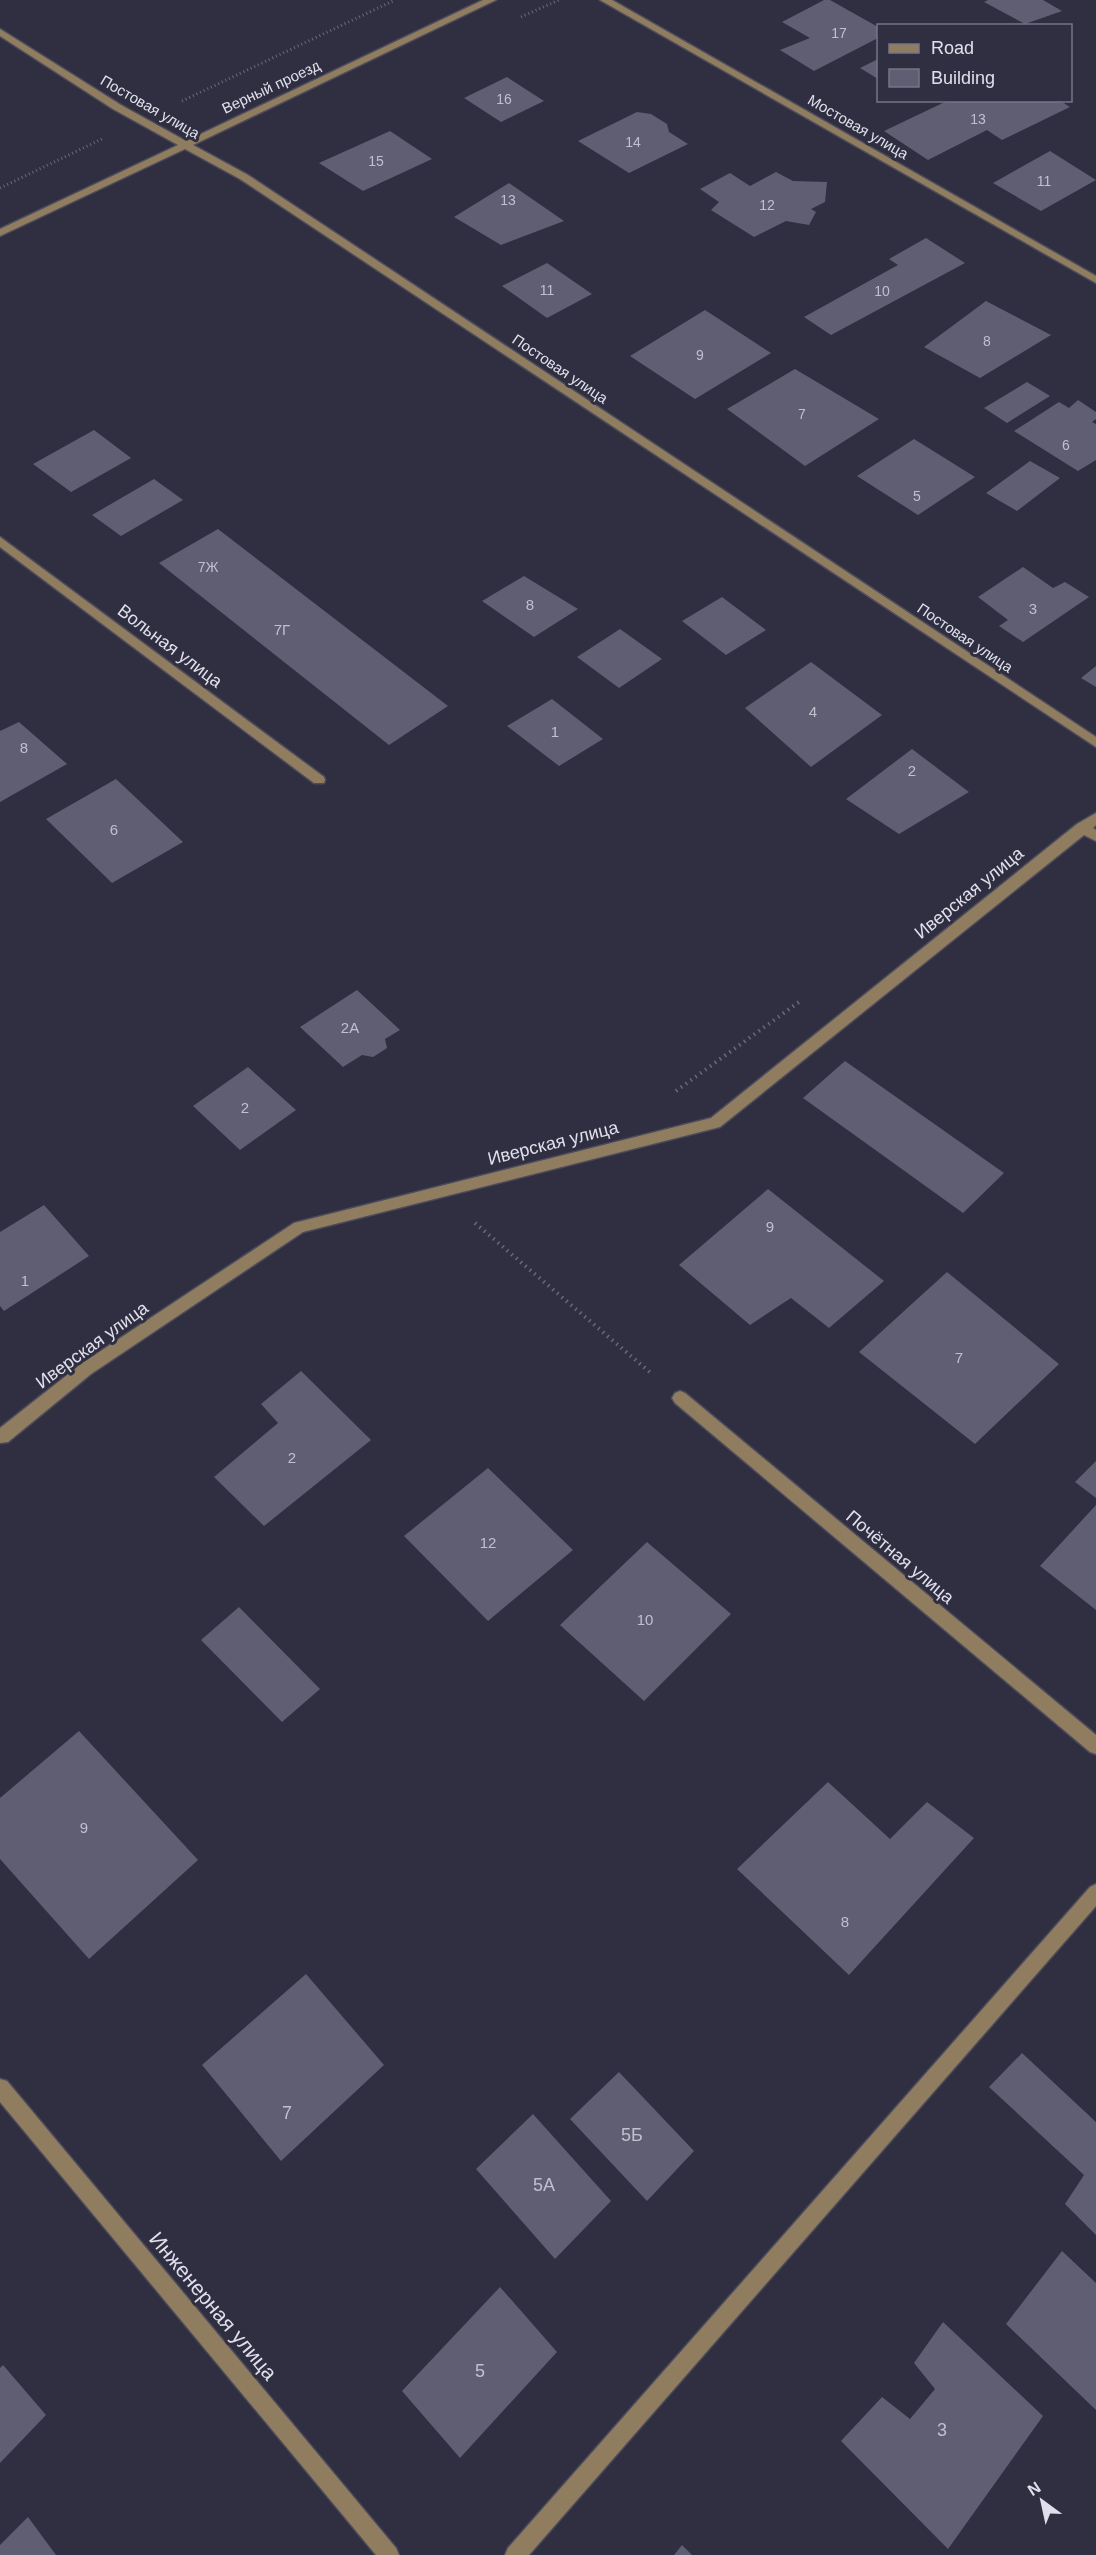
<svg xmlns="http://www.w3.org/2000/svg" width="1096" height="2555" font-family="Arial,sans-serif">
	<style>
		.building { fill: #5f5e72 }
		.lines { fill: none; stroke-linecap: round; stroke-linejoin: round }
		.minor-casing { stroke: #4c4b5c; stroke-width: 3 }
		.path-far1 { stroke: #696979; stroke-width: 3; stroke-dasharray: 1 3; stroke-linecap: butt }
		.path { stroke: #696979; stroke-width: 4; stroke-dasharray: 1.5 4.5; stroke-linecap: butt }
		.minor { fill: #907d5f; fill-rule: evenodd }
		.labels { text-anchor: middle; stroke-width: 6; stroke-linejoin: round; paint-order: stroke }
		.far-number-label { font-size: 14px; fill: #c0c0ce }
		.far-street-label { font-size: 15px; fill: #e0e0ec; stroke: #302f41 }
		.number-label { font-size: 15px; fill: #c0c0ce }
		.street-label { font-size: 18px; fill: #e0e0ec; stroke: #302f41 }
		.near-number-label { font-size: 18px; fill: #c0c0ce }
		.near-street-label { font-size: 21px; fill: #e0e0ec; stroke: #302f41 }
	</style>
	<rect width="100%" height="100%" fill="#302f41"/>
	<!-- building -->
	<path class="building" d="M824,0h6l48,27v11l-64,33 -34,-21 30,-12 -28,-16z
		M988,0h55l19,11 -37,13 -41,-22z
		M878,59v20l-18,-11z
		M507,77l37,24 -43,21 -37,-24z
		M949,100h110l11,7 -68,33 -15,-10 -59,30 -44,-29z
		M637,112l14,2 16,10 2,8 19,12 -59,29 -51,-32z
		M390,131l42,28 -69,32 -44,-28z
		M1050,151l46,29 -55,31 -48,-28z
		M776,172l17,9 34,1 -2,20 -14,7 5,3 -7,13 -23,-4 -32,16 -43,-27 8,-8 -19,-13 30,-16 20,13z
		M509,183l55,38 -63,24 -47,-28z
		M926,238l39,25 -134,72 -27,-18 94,-52 -9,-6z
		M547,263l45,31 -45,24 -45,-32z
		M986,301l65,34 -71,43 -56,-31z
		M705,310l66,43 -76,46 -65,-43z
		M795,369l84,50 -74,47 -78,-57z
		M1027,382l23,14 -43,27 -23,-15z
		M1078,400l18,12v7l-4,3 4,2v36l-18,11 -64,-40 45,-29 10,6z
		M94,430l37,28 -60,34 -38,-28z
		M914,439l61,38 -57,38 -61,-39z
		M1030,461l30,17 -43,33 -31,-18z
		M154,479l29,21 -62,36 -29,-21z
		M218,529l230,177 -59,39 -230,-182z
		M1023,567l30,21 12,-6 24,15 -66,45 -24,-16 9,-6 -30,-23z
		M524,576l54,33 -44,28 -52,-36z
		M722,597l44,33 -40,25 -44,-34z
		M620,629l42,30 -43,29 -42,-31z
		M811,662l71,53 -71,52 -66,-59z
		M1096,666v21l-15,-9z
		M552,699l51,40 -44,27 -52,-40z
		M19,722l48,42 -67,38v-71z
		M912,749l57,43 -70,42 -53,-35z
		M116,779l67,63 -71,41 -66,-64z
		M357,990l43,40 -15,9 2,9 -6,4 -8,5 -11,-2 -19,12 -43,-40z
		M845,1061l159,112 -41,40 -160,-115z
		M248,1067l48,43 -56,40 -47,-44z
		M768,1189l116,92 -55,47 -38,-30 -41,27 -71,-60z
		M44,1205l45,51 -85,55 -4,-5v-74z
		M947,1272l112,92 -84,80 -116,-92z
		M301,1371l70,69 -107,86 -50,-49 64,-54 -17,-19z
		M1096,1461v37l-21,-16z
		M488,1468l85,82 -85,71 -84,-85z
		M1096,1505v105l-56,-44z
		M647,1542l84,72 -87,87 -84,-76z
		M239,1607l81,82 -38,33 -81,-82z
		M79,1731l119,129 -109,99 -89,-100v-61z
		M828,1782l62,57 37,-37 47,36 -125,137 -112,-106z
		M306,1974l78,91 -103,96 -79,-96z
		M1022,2053l74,69v113l-31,-31 19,-29 -95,-88z
		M619,2072l75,79 -47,50 -77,-82z
		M533,2114l78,87 -56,58 -79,-90z
		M1062,2251l34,32v127l-90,-86z
		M500,2287l57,65 -97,106 -58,-67z
		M943,2322l100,94 -95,133 -107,-108 41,-44 28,22 25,-30 -21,-26z
		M3,2365l43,50 -46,48v-95z
		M28,2517l28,38h-56v-10z
		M682,2545l10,10h-18z"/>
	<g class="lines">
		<!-- minor casing -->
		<g class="minor-casing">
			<path id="minor" d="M483,0h13l-303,145 55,30 848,562v10l-856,-568 -55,-30 -185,87v-7l178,-84 -65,-36 -113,-73v-7l121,76 65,36z
				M600,0h12l484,276v7z
				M0,537l324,240 1,3 -1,3h-10l-314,-236z
				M1096,813v12l-3,3 3,2v11l-12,-6 -364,292 -417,105 -212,142 -83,68 -8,1v-15l81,-64 213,-141 417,-105 366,-294z
				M680,1391l5,2 411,342v19l-6,-2 -415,-349 -3,-5 3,-5z
				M1096,1884v22l-567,649h-24l3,-7 582,-661z
				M0,2079l7,2 389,467 3,7h-23l-376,-453z"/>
		</g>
		<!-- path-far1 -->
		<path class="path-far1" d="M521,17l38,-17
			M182,101l213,-101
			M0,188l102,-49"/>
		<!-- path -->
		<path class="path" d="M676,1091l123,-89
			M475,1223l177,151"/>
		<!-- minor -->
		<use href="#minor" class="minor"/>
	</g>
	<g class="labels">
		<!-- far-number labels -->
		<g class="far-number-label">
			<text x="839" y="38">17</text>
			<text x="504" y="104">16</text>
			<text x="978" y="124">13</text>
			<text x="633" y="147">14</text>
			<text x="376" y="166">15</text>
			<text x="1044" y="186">11</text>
			<text x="508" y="205">13</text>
			<text x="767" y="210">12</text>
			<text x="547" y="295">11</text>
			<text x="882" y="296">10</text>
			<text x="987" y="346">8</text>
			<text x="700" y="360">9</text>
			<text x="802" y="419">7</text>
			<text x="1066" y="450">6</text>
			<text x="917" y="501">5</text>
			<text x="208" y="572">7Ж</text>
		</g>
		<!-- far-street labels -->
		<g class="far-street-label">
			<text transform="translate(271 87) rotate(-25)" y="5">Верный проезд</text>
			<text transform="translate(150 107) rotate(30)" y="5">Постовая улица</text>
			<text transform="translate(858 127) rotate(30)" y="5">Мостовая улица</text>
			<text transform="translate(560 369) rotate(34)" y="5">Постовая улица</text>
			<text transform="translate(965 638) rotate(34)" y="5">Постовая улица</text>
		</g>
		<!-- number labels -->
		<g class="number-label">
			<text x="530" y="610">8</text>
			<text x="1033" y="614">3</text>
			<text x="282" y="635">7Г</text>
			<text x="813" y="717">4</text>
			<text x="555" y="737">1</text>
			<text x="24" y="753">8</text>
			<text x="912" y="776">2</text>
			<text x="114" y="835">6</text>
			<text x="350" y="1033">2А</text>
			<text x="245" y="1113">2</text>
			<text x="770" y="1232">9</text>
			<text x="25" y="1286">1</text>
			<text x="959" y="1363">7</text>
			<text x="292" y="1463">2</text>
			<text x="488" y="1548">12</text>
			<text x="645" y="1625">10</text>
			<text x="84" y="1833">9</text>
			<text x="845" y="1927">8</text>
		</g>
		<!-- street labels -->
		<g class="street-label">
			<text transform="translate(170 646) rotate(37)" y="6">Вольная улица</text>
			<text transform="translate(969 893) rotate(-39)" y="6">Иверская улица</text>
			<text transform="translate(553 1143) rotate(-14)" y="6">Иверская улица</text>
			<text transform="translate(92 1345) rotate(-36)" y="6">Иверская улица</text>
			<text transform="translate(900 1557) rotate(40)" y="6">Почётная улица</text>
		</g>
		<!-- near-number labels -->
		<g class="near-number-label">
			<text x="287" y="2119">7</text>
			<text x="632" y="2141">5Б</text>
			<text x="544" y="2191">5А</text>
			<text x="480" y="2377">5</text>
			<text x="942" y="2436">3</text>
		</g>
		<!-- near-street labels -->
		<g class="near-street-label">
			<text transform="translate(213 2306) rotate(50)" y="7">Инженерная улица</text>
		</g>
	</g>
	<!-- legend -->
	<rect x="877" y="24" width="195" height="78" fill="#302f41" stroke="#767685" stroke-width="1.5"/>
	<rect x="889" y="44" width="30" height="9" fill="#907d5f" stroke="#767685" stroke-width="1.5"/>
	<text x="931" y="54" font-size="18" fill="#e0e0ec">Road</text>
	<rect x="889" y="69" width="30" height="18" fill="#5f5e72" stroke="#767685" stroke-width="1.5"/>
	<text x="931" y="84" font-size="18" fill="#e0e0ec">Building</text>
	<!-- north arrow -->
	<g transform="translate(1042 2501) rotate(327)" stroke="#302f41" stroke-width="4.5" paint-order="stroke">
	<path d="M0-4.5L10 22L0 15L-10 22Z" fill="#e0e0ec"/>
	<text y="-9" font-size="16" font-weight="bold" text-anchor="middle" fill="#e0e0ec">N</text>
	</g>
</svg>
